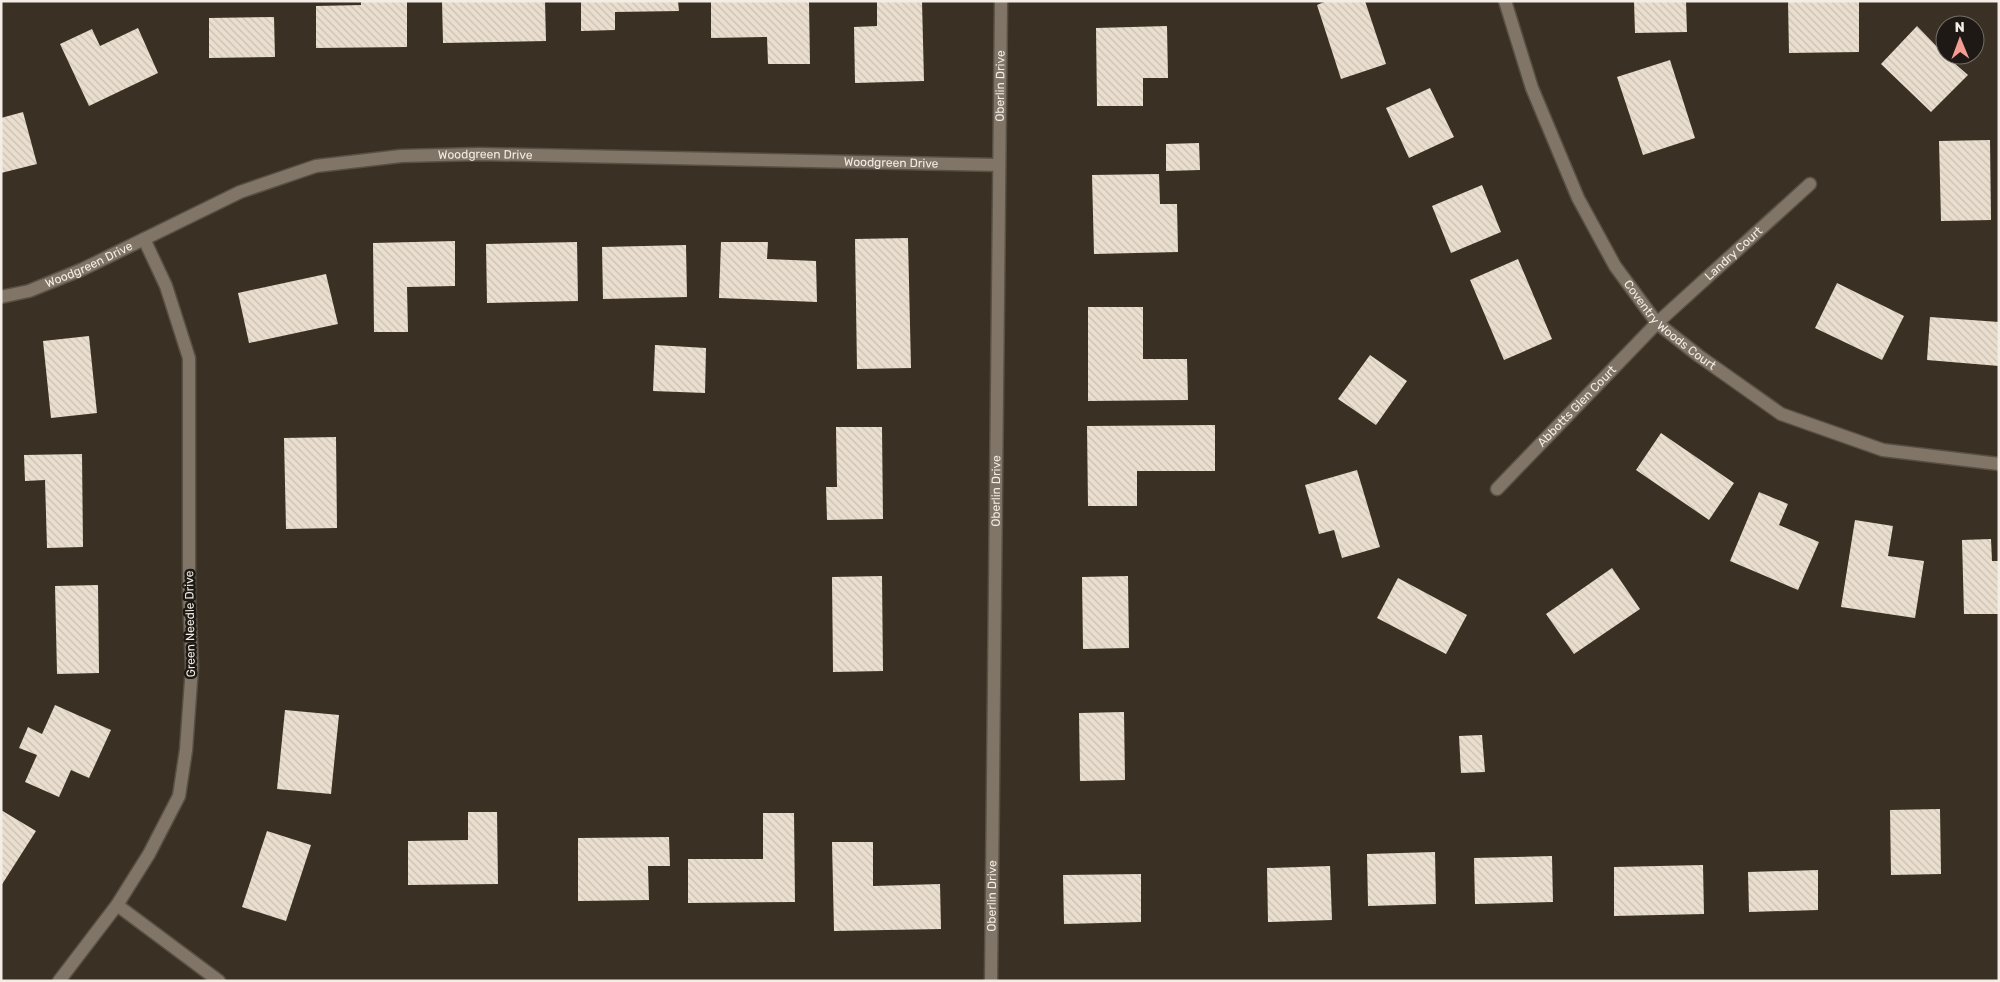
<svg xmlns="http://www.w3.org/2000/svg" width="2000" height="982" font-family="Rubik,sans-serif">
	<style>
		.building { fill: url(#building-back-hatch) }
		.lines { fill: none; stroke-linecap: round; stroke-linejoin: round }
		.street-casing { stroke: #585044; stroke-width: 15 }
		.street { stroke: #807566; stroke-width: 12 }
		.labels { text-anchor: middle; stroke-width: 5; stroke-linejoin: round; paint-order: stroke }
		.street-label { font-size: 12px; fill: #f3ede5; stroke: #1e1914 }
	</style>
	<defs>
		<pattern id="building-back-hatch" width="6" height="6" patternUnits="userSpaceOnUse" patternTransform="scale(1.25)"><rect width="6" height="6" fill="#eadece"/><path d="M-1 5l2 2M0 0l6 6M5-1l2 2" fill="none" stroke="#cac0b3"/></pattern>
	</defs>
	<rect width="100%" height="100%" fill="#3a3124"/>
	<!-- building -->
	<path class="building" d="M361,1h46v46l-91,1v-42l45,-1z
		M442,1h103l1,40 -103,2z
		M581,1h97l1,10 -64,1v18l-34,1z
		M711,1h98l1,63h-42l-1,-27 -56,1z
		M877,1h45l2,80 -69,2 -1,-56 23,-1z
		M1327,1h38l21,63 -45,15 -24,-74z
		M1634,1h52l1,31 -52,1z
		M1788,1h71v51l-70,1z
		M274,17l1,40 -66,1v-40z
		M1167,26l1,52h-25v28h-46l-1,-78z
		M1917,26l28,29 23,20 -37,37 -50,-48z
		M138,28l20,45 -69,33 -29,-62 32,-15 8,17z
		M1670,60l25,78 -52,17 -26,-78z
		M1430,88l24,49 -45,21 -23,-50z
		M23,112l14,52 -36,9v-55z
		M1990,140l1,80 -50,1 -2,-80z
		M1199,143l1,27 -34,1v-27z
		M1159,174l1,30h17l1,48 -84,2 -2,-79z
		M1482,185l19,47 -50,21 -19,-47z
		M908,238l3,130 -54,1 -2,-130z
		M455,241v45l-48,1 1,45h-34l-1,-89z
		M577,242l1,59 -91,2 -1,-59z
		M721,242h47l-1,17 49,2 1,41 -98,-4z
		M686,245l1,52 -84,2 -1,-52z
		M1518,259l34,80 -48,21 -34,-80z
		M326,274l12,50 -89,19 -11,-50z
		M1837,283l67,33 -22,44 -67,-32z
		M1088,307h55v52h44l1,41 -100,1z
		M1930,317l69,5v44l-72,-6z
		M89,336l8,77 -46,5 -8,-77z
		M655,345l51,3 -1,45 -52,-2z
		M1370,355l37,26 -31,44 -38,-26z
		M1215,425v46h-78v35h-49l-1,-80z
		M836,427h46l1,92 -56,1 -1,-33h11z
		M1661,433l73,50 -25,37 -73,-50z
		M336,437l1,91 -51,1 -2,-91z
		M82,454l1,93 -36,1 -2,-68 -20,1 -1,-26z
		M1357,470l23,77 -38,11 -8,-28 -15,4 -14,-49z
		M1759,492l29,12 -9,21 40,17 -21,48 -68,-29z
		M1855,520l38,6 -5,30 36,5 -9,57 -74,-11z
		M1991,539l1,22h7v53h-35l-2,-74z
		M1612,568l28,41 -66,45 -28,-40z
		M882,576l1,95 -50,1 -1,-95z
		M1128,576l1,72 -46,1 -1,-72z
		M1398,578l69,37 -21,39 -69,-36z
		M98,585l1,88 -42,1 -2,-88z
		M55,705l56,25 -22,48 -18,-8 -12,27 -34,-15 12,-27 -18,-7 9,-21 14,7z
		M285,710l54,5 -8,79 -54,-5z
		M1124,712l1,68 -45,1 -1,-68z
		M1482,735l3,37 -24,1 -2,-37z
		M1940,809l1,65 -50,1 -1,-65z
		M1,810l35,21 -35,55z
		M468,812h29l1,72 -90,1v-44l60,-1z
		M763,813h31l1,89 -107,1v-44h75z
		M267,831l44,14 -25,76 -44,-14z
		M669,837l1,29h-22l1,34 -71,1v-63z
		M832,842h41v44l67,-2 1,45 -107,2z
		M1435,852l1,52 -68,2 -1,-52z
		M1552,856l1,46 -78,2 -1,-46z
		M1703,865l1,49 -90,2v-49z
		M1330,866l2,54 -64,2 -1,-54z
		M1818,870v40l-69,2 -1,-40z
		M1141,874v48l-77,2 -1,-49z"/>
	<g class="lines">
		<!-- street casing -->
		<g class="street-casing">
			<g id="street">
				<path id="s1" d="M1505,1l27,87 46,110 37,68 42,57 42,33 82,58 102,36 116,14"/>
				<path id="s2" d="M1,297l28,-6 54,-22 157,-77 76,-26 85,-10 78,-2 520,11"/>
				<path id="s3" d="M1497,489l160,-166 153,-139"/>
				<path d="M117,905l102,76"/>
				<path d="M59,981l58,-76 32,-51 30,-58 7,-46 6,-83 -3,-71v-238l-23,-72 -22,-47"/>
				<path id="s4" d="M991,981l10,-980"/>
			</g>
		</g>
		<!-- street -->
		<use href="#street" class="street"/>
	</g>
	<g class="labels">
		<!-- street labels -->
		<g class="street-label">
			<text dy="4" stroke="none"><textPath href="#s4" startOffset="895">Oberlin Drive</textPath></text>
			<text dy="4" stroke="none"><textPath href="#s2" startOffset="512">Woodgreen Drive</textPath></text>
			<text dy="4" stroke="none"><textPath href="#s2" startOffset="918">Woodgreen Drive</textPath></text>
			<text dy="4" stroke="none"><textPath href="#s3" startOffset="334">Landry Court</textPath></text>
			<text dy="4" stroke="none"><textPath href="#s2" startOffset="94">Woodgreen Drive</textPath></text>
			<text dy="4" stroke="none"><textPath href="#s1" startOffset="369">Coventry Woods Court</textPath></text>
			<text dy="4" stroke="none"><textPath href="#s3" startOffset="115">Abbotts Glen Court</textPath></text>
			<text dy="4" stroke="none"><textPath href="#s4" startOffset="490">Oberlin Drive</textPath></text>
			<text transform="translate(190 624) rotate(-91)" y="4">Green Needle Drive</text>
			<text dy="4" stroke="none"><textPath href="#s4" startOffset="85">Oberlin Drive</textPath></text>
		</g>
	</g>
	<!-- border -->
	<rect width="2000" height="982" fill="none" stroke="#f3ede5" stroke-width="5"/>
	<!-- north arrow -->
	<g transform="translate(1960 40) rotate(359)"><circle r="24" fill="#1e1914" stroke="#736e68"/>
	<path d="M0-4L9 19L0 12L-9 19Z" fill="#f59c93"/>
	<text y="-8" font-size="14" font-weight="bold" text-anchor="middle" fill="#f3ede5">N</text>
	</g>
</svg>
